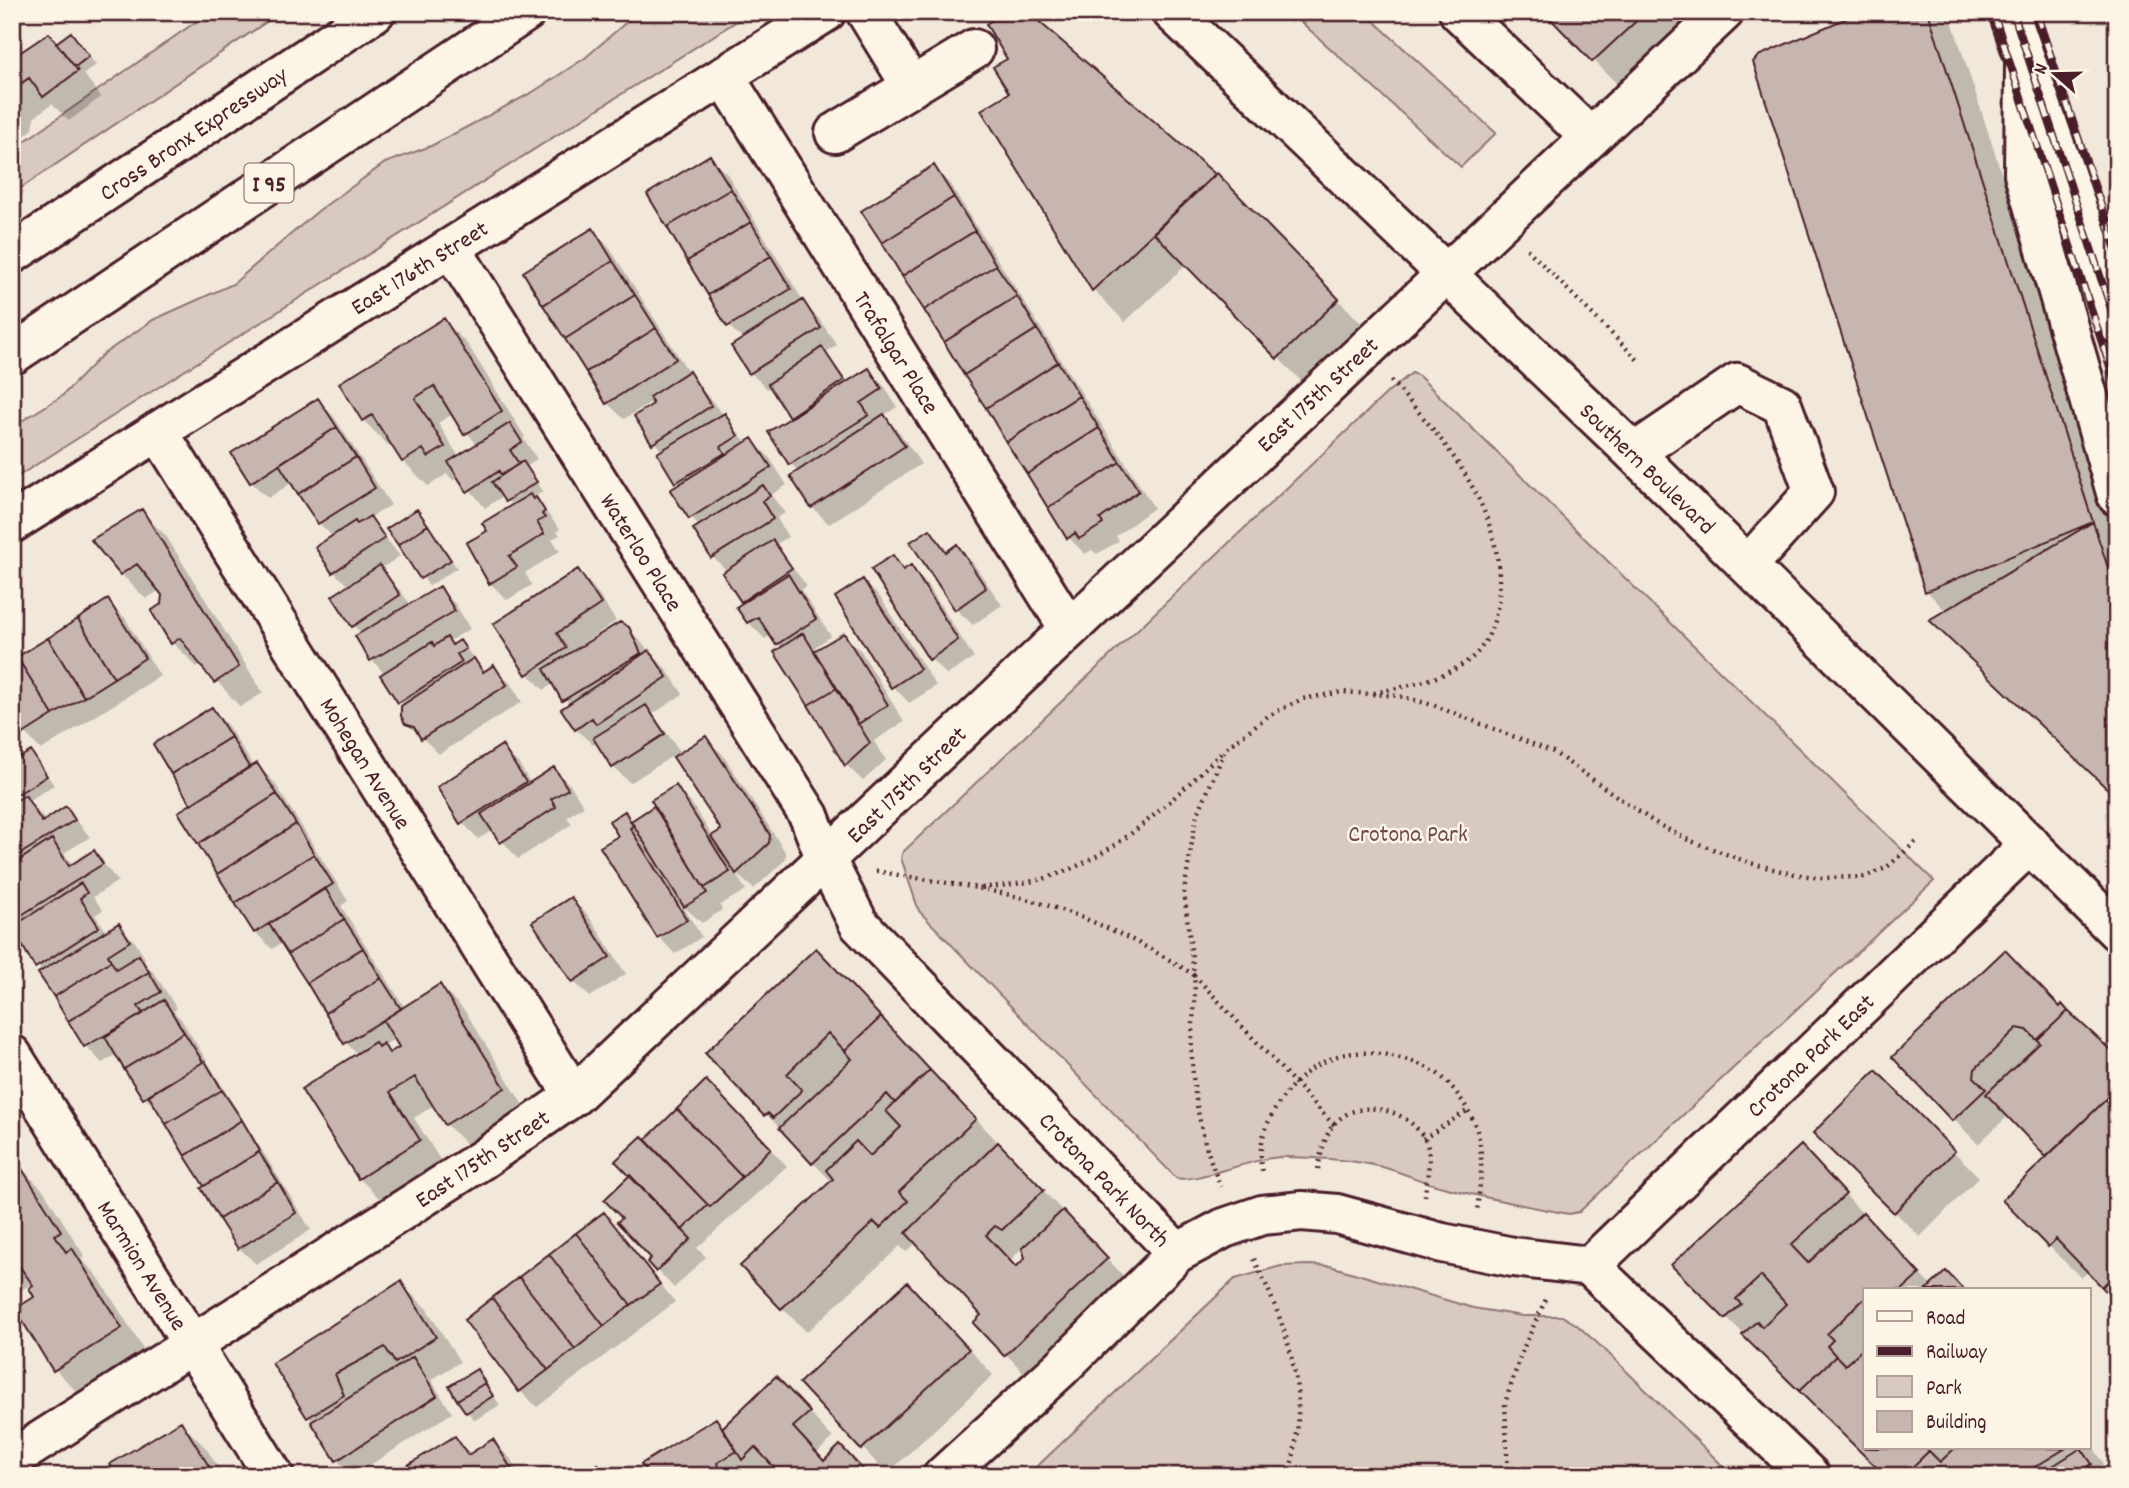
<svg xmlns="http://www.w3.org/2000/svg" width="2129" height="1488" font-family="Dekko,sans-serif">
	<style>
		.green { fill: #d8cac0; stroke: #917476; stroke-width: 2 }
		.shadow { fill: #0003; fill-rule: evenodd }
		.building { fill: #c7b6af; stroke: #4a1f2b; stroke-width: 2 }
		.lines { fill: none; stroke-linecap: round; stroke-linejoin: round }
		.minor-casing { stroke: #4a1f2b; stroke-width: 44 }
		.major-casing { stroke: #4a1f2b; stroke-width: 44 }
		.highway-casing { stroke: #4a1f2b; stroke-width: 44 }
		.path { stroke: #4a1f2b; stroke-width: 4.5; stroke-dasharray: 2 5; stroke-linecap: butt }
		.minor { stroke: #fcf5e5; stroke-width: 38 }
		.major { stroke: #fcf5e5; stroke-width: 38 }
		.highway { stroke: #fcf5e5; stroke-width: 38 }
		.rail-casing { stroke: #4a1f2b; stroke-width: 8 }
		.rail { stroke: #fcf5e5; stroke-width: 5; stroke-dasharray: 16; stroke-linecap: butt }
		.labels { text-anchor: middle; stroke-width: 5; stroke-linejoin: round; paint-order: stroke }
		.shield { fill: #fcf5e5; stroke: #7f5f63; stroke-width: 2 }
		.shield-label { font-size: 23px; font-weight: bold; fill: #4a1f2b }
		.street-label { font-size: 24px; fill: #4a1f2b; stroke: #fcf5e5 }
		.park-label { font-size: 24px; fill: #6e4a50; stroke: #fcf5e5 }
	</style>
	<rect width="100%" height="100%" fill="#f1e8da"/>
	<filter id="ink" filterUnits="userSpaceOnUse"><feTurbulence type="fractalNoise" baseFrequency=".0143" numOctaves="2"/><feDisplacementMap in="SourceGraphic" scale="14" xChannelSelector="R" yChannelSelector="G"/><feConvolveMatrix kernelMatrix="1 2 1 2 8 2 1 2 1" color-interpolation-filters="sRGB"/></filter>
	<g filter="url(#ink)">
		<!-- green -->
		<path class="green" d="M210,12h71l-269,182v-44z
			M638,12h113l-739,468v-53l50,-31 40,-41 51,-35 80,-36 85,-73 67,-48 46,-17 102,-54 52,-34z
			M1290,12h74l132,121 -35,34z
			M1412,373l7,3 515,505 -355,331 -10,2c-43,-8 -85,-16 -126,-27 -21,-5 -41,-15 -61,-20 -31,-8 -65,-9 -97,-10 -29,-1 -91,27 -109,21l-257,-267 -18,-53 2,-6 486,-461z
			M1308,1265l22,1 143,42 49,8h40l15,9 29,26 127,125h-706l208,-197 46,-13z"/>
		<!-- shadow -->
		<path class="shadow" d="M1025,12l217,188 121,125 -60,58 -116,-119 -62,58 -32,-33 -84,-230z
			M1546,12h167l-87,81z
			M1865,12h78l9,9 165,508v268l-190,-206z
			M79,42l17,23 -12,9 17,23 -32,24 -17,-17 -18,13 -1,12 -10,8 -11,-2v-82l5,6 41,-15z
			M710,158l17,16 79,132 13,13 18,26 -12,8 24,30 19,-12 17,16 12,20 -14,9 17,17 21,31 -92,60 -17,-17 -13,-35 -8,-8 1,-45 -21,-32 -4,2 -16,-16 -8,-33 -14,-14 -80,-131z
			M933,167l17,17 204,324 -38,28 3,5 -22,13 -5,-4 -7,4 -16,-16z
			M593,230l16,17 82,129 56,67 5,-3 17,17 18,28 -16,10 14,18 -8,5 11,19 -13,8 32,41 -6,4 30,46 -16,11 3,4 26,-16 17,16 43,71 -30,19 12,19 -23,21 -17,-16 -64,-116 -11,-14 -6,4 -17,-17 -3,-19 -17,-31 -15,-15 -14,-30 -26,-37 7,-4 -18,-34 -25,-36 18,-12 -2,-3 -29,18 -17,-16z
			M444,320l24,25 57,92 -2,1 14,21 -11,8 17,24 -9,6 26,32 -3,2 3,4 -8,4 8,12 -35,22 7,12 -25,15 -17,-17 -1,-52 24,-24 -10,-11 -18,12 -25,-31 -6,4 -7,-7 -19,12 -25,-25 -11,-18 -4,2 -25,-25 -22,-36zM453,414l24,31 -18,12 -21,-34z
			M318,400l16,17 57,88 -21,13 30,38 -18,12 29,37 28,-17 17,17 14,24 -21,12 5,5 6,-4 26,30 8,-4 17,16 11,18 -83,52 -32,-31 -3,-16 -19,-33 -13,-14 -10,-26 -8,-8 -5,-39 -15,-15 -17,-25 16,-10 -14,-14 -26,-41 -25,16 -17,-16z
			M141,511l25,25 97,157 -23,14 -38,-43 -5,3 -25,-25 -9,-36 1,-11 -4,-5 -14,9 -25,-25z
			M417,511l40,57 -28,18 -40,-57z
			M930,531l19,21 8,-5 16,16 29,42 -29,20 -17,-16z
			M893,557l13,13 5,-2 16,16 47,74 -27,17 -17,-17z
			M578,571l16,17 22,33 -40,27 1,3 51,-23 38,41 17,25 -30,20 29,40 24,-16 17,17 63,98 -1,7 -31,29 -19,-16 11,17 -26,15 2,5 -20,13 -20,-18 20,32 -27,17 -16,-17 -57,-90 18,-11 4,-23 9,9 24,-16 18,-19 17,17 21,33 10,-6 -49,-76 -44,28 -17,-16 -16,-25 -4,3 -17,-16 -6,-24 -16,-22 -10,7 -17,-17z
			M863,581l17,16 56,89 -27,17 -16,-17z
			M108,602l17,16 35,58 -119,74 -16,-17 -13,-20z
			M212,709l16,17 26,41 3,-2 17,17 74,119 -7,5 64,102 35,-22 25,25 63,102 -57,36 -25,-25 -12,-19 -20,13 30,48 -60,37 -25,-25 -56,-89 55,-34 -12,-12 -63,-101 -11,7 -17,-17 -62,-127zM396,1038l6,9 -11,6 -8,-7z
			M502,747l17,17 12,20 23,-15 17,17 13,20 -17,11 5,7 -54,35 -25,-29 -15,9 -16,-17zM512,764h4l16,25 -3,2z
			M30,753l24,32 -26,16 18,20 20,-13 24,29 -26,16 9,12 21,-12 24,28 -25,16 10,13 -8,5 12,17 11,-7 17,17 10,16 -3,3 13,13 22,35 -4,2 8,8 130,211 -55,34 -17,-16 -32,-62 -45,-72 -18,-17 -27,-43 -15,9 -16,-17 -44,-74 -29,-43 -1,-124 12,-7 -12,-16z
			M571,899l17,16 38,59 -36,23 -17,-16z
			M841,975l290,309 -101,95 -24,-25 -23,-38 -66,-74 -11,10 -6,-6 -93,86 -25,-24 50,-126 -125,-129zM1020,1250l7,9 -10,9 -7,-7z
			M2060,1009l57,50v241l-28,-29 -8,7 -32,-32 -1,-88 -40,-42 -30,28 -84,-86z
			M1876,1073l103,104 -59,60 -104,-104z
			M706,1083l81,83 -90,82 9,9 -32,31 -24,-26 4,-4 -30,-40 8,-42 13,-34z
			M1801,1148l131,139 14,-13 17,16h-98v158h224v-8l15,24 -6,4 6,8h-217l-213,-211z
			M19,1166l25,25 41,66 -4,2 16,16 49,78 -67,41 -24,-25 -22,-86 -17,10 -4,-3v-120z
			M604,1214l71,88 -138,105 -17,-16z
			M401,1284l25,24 34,54 -29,18 21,33 -99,63 -16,-16 -63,-97z
			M932,1309l61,66 -106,99 -86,-91z
			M477,1372l23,33 -25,15 -8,-8z
			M801,1404l32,34 -16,15 8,9 43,14 -88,-4 -4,4h-127l67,-56 8,8z
			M181,1423l25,25 17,28h-6z
			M455,1438l17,17 21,-13 17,16 11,18h-128z"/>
		<!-- building -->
		<path class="building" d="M1004,12h24l187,162 -123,117 -111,-181 28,-17 -16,-26 14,-8 -21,-35z
			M1544,12h102l-54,50z
			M1861,12h67l165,510 -168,70 -172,-530 5,-6z
			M71,32l18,24 -14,11 -19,-24z
			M49,33l29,38 -35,26 -14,-19 -17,12v-32z
			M710,155l21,34 -64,38 -20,-33z
			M934,165l20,32 -72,46 -21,-32z
			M1217,173l122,126 -62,60 -123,-126z
			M731,189l20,33 -64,39 -20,-34z
			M954,197l21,34 -73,45 -20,-33z
			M751,222l20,34 -63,39 -21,-34z
			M593,228l20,33 -70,44 -20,-33z
			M975,231l21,34 -72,45 -22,-34z
			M771,256l20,33 -64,38 -19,-32z
			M613,261l22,34 -70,44 -22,-34z
			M996,265l21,31 -73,46 -20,-32z
			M635,295l21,33 -70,44 -21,-33z
			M1017,296l20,33 -73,46 -20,-33z
			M803,300l18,28 -72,46 -18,-28z
			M444,318l58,93 -38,24 -30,-49 -19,12 30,49 -17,10 -5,-8 -21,13 -30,-47 -10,6 -23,-38z
			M656,328l20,31 -70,45 -20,-32z
			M1037,329l21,33 -72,46 -22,-33z
			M822,347l22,33 -55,37 -21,-33z
			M1058,362l21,34 -73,46 -20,-34z
			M869,368l13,21 -21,14 8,12 -80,50 -21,-33z
			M689,371l22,35 -59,38 -18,-28 19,-12 -4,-7z
			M1079,396l20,32 -72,46 -21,-32z
			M318,398l19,29 -87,56 -19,-30z
			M725,413l13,23 -17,11 4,6 -50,30 -18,-30z
			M884,414l21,32 -94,62 -21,-32z
			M510,423l12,19 -12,8 9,14 -18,11 -2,-4 -32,21 -19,-30z
			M337,427l19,30 -58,37 -19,-30z
			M1099,428l21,34 -72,46 -21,-34z
			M752,438l19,29 -82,52 -19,-29z
			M356,457l19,31 -57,36 -20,-30z
			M523,461l14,21 -32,20 -13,-20z
			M1120,462l19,29 -39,28 3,5 -24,15 -4,-6 -8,6 -19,-31z
			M763,485l7,11 -8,5 11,18 -62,39 -18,-29z
			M530,494l3,5 3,-2 9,14 -3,3 3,4 -8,4 7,12 -35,22 8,11 -28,17 -23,-41 21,-12 -5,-8z
			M142,509l97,158 -25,16 -34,-45 -9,6 -20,-33 10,-7 1,-9 -25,-31 -17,11 -29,-35z
			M417,509l11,16 -30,20 -12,-16z
			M370,516l15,22 -53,35 -17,-26 40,-26 2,3z
			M2093,522l24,73v203l-188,-178z
			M428,525l23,35 -31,19 -22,-34z
			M930,529l16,23 11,-8 29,44 -31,22 -45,-68z
			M773,540l19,28 -51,34 -19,-29z
			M893,555l10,15 8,-5 47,75 -29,20 -58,-91z
			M380,565l20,30 -48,32 -20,-31z
			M578,569l23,35 -44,29 9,15 -40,27 -33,-51z
			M788,574l28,45 -40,26 -18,-28 -11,6 -11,-16z
			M863,579l57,90 -29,19 -56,-91z
			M440,586l15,25 -85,50 -15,-25z
			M108,599l37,59 -31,20 -36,-59z
			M78,619l36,59 -30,19 -36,-59z
			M620,622l9,5 12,26 -79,48 -18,-32z
			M803,633l34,55 -29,17 -34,-53z
			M844,633l44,72 -30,19 -44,-73z
			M447,637l5,8 8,-5 6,9 -9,5 5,8 -64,41 -18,-28 52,-33 2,4z
			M48,638l36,59 -31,18 -36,-58z
			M649,650l18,27 -71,47 -4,-6 -17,12 -14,-21z
			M17,657l36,58 -30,19 -11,-17v-57z
			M474,658l9,14 11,-7 13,20 -86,54 -7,-12 -9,-3 -4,-8v-10z
			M837,688l33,55 -25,23 -37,-61z
			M646,705l19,29 -53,34 -19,-30z
			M212,707l19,30 -60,37 -18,-30z
			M706,736l64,99 -1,8 -33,31 -25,-38 10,-6 -48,-73z
			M231,737l18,30 -58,37 -20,-30z
			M502,745l24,37 -66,42 -23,-37z
			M31,751l16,25 -29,18 -6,-9v-23z
			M257,763l20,31 -79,50 -20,-32z
			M554,767l14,22 -17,10 5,8 -56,36 -19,-29z
			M676,785l54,87 -26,16 -53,-88z
			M277,794l19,30 -79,50 -19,-30z
			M25,795l17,27 24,-16 9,14 -63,39v-56z
			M654,806l53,87 -23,14 -53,-86z
			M625,811l8,15 -3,2 57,92 -30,18 -57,-91 18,-11 -9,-15z
			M296,824l18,30 -79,49 -18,-29z
			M52,839l17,27 25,-16 9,14 -91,57v-56z
			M314,854l19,30 -79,49 -19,-30z
			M81,883l6,10 -7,5 19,29 -64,41 -23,-41z
			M325,888l19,31 -56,35 -19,-30z
			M571,897l39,60 -38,25 -40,-60z
			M344,919l19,29 -56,35 -19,-29z
			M119,923l11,18 -22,14 3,6 -57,36 -16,-24z
			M363,948l18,30 -56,35 -18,-30z
			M816,948l65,69 -36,34 -17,-18 -41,41 15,16 -29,28 -5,-5 -4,3 -59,-63z
			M2005,950l55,57 2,-3 6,7 -31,29 -10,-10 -10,-2 -42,41 -1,8 12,12 -34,32 -60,-64z
			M139,955l10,17 -81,49 -14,-24 57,-36 5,8z
			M149,972l12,20 -23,14 5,8 -59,33 -16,-26z
			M381,978l20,31 -57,35 -19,-31z
			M440,984l65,104 -60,37 -30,-48 -25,15 30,48 -62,39 -57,-90 74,-47 3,5 5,-4 6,10 10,-6 -16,-27z
			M164,1000l20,32 -60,37 -19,-32z
			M2068,1011l49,45v33l-71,68 -60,-63 54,-51 -3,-3z
			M881,1017l49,53 -35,33 -8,-9 -75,70 -33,-36 73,-69 -7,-8z
			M184,1032l19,30 -60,37 -19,-30z
			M205,1061l17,29 -56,34 -18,-29z
			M930,1070l46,49 -77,73 9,9 -28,27 -6,-6 -93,87 -41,-43 93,-87 -7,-9 30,-29 14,15 31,-29 -15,-16z
			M1876,1070l79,81 -61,62 -81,-80z
			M706,1080l65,68 -29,29 -65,-68z
			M2117,1089v183l-15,15 -46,-48 -8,8 -46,-47z
			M222,1090l20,30 -57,36 -19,-32z
			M677,1109l65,68 -32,30 -65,-67z
			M242,1120l18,31 -56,35 -19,-30z
			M642,1136l66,69 -26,25 -67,-69z
			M998,1142l46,48 -42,40 -7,-4 -9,9 30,32 9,-9 -3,-10 41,-38 45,48 -104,98 -31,-33 8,-8 -75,-82z
			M1801,1145l45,49 -55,51 17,18 55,-51 57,62 -18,16h-37v8l-38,36 6,6 -6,6 9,10 -37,35 -57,-56 15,-14 5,6 24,-23 -25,-28 -25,23 5,5 -16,15 -54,-54z
			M259,1152l19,30 -59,37 -18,-31z
			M19,1164l42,67 -6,4 11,17 6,-4 50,80 -69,43 -38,-62 19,-12 -5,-9 4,-3 -21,-29v-88z
			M630,1175l61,64 -35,33 -9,-10 4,-4 -34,-36 5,-4 -18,-18z
			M278,1182l18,31 -58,36 -19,-30z
			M604,1212l56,72 -29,21 -55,-72z
			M576,1233l55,72 -27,21 -55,-72z
			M549,1254l55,72 -29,23 -56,-72z
			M1946,1271l18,19h-38z
			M2117,1272v31l-15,-16z
			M519,1277l56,72 -27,21 -56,-72z
			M401,1281l35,56 -41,26 -10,-16 -50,27 9,21 -37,23 -35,-55z
			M907,1282l62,67 -108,101 -62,-67z
			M492,1298l56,72 -29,22 -55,-72z
			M1865,1347v101h61l3,3 -26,25h-18l-86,-85 37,-35 9,9z
			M413,1357l24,39 -101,65 -25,-39z
			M477,1369l8,14 -28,17 -8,-14z
			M776,1376l34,36 -17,15 31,34 16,-16 29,31h-87l-27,-29 -13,13 -20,-32z
			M485,1383l8,13 -27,17 -9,-13z
			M716,1418l21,33 -20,12 8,13h-76l-8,-12z
			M181,1421l34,55h-98l-7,-12z
			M455,1436l13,19 25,-16 19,31 -10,6h-112z
			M1955,1448l2,1 109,-1 -46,28h-117l26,-25 11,11z
			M2081,1448l11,16 -18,12h-37z
			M598,1464l8,12h-25z"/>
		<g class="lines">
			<!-- minor casing -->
			<g class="minor-casing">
				<path id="minor" d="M866,12l46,75
					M1459,12l130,124
					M2025,64l-1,110 93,322
					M725,77l343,550
					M835,133l139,-84
					M2071,212l46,40
					M451,248l358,568 17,44 33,64 318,329
					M158,431l416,665
					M1634,453l103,-70 45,22 32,87 -66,73
					M12,523l814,-511
					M12,1055l262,421
					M1590,1266l440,-422
					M12,1459l471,-300 91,-63 1150,-1084
					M943,1476l118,-108 116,-115 47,-25 38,-13 40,-4 35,3 105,29 71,14 77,9 220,210"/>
			</g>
			<!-- major casing -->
			<g class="major-casing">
				<path id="major" d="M1172,12l462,441 483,478
					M2009,12l108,312"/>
			</g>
			<!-- highway casing -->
			<g class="highway-casing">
				<path id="highway" d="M12,254l363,-242
					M12,355l514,-343"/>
			</g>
			<!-- path -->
			<path class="path" d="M1527,249l113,113
				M1374,693c32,-7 68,-13 95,-33 20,-15 28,-42 30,-66 5,-86 -55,-155 -110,-215
				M876,871c47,9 95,14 142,26 63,16 121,43 176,78 3,29 -4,57 -2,86 2,41 12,88 29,126
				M982,888c21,-3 43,-4 64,-10 72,-22 124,-76 177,-127
				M1334,1125l-140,-150 -10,-83 12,-74 30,-70 42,-32 34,-17 40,-7 57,4 34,9 120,47 101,70 32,17 64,24 39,10 31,5 44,-1 22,-9 32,-28
				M1423,1139l44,-28
				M1318,1169c2,-12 6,-30 13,-41 24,-35 86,-19 97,20 3,13 -2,34 -3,48
				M1262,1171c-4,-22 1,-41 12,-60 14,-24 32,-42 58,-53 29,-12 76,-2 103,14 15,9 32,34 39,50 12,29 6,60 3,89
				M1254,1259c34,70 59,139 34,217
				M1508,1476l-3,-73 18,-54 23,-50"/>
			<!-- minor -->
			<use href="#minor" class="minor"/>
			<!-- major -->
			<use href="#major" class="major"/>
			<!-- highway -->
			<use href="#highway" class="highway"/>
			<!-- rail casing -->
			<g class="rail-casing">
				<path id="rail" d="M1993,12l124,376
					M2013,12l104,315
					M2036,12l81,241"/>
			</g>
			<!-- rail -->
			<use href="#rail" class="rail"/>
		</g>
	</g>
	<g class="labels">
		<!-- shield labels -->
		<rect class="shield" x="244.5" y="163.5" width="49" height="39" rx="5"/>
		<g class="shield-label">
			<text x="269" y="191">I 95</text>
		</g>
		<!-- street labels -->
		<g class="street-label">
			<text transform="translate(193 133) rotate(-34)" y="8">Cross Bronx Expressway</text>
			<text transform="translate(419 267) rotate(-32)" y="8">East 176th Street</text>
			<text transform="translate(897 352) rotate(58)" y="8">Trafalgar Place</text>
			<text transform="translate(1317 394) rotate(-43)" y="8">East 175th Street</text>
			<text transform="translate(1648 468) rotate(44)" y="8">Southern Boulevard</text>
			<text transform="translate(642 552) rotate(58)" y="8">Waterloo Place</text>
			<text transform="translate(366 763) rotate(58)" y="8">Mohegan Avenue</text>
			<text transform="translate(906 784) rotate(-44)" y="8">East 175th Street</text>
			<text transform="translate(1810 1055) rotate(-44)" y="8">Crotona Park East</text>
			<text transform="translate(482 1158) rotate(-34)" y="8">East 175th Street</text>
			<text transform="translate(1105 1179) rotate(46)" y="8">Crotona Park North</text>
			<text transform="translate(143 1265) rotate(58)" y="8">Marmion Avenue</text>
		</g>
		<!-- park labels -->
		<g class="park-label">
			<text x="1408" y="841">Crotona Park</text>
		</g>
	</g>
	<!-- margin -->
	<rect width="2129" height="1488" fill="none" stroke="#fcf5e5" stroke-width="42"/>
	<rect x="21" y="21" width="2087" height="1446" fill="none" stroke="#4a1f2b" stroke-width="2.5" filter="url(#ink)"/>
	<!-- legend -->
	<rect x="1863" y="1288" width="228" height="161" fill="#fcf5e5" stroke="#b59f9b" stroke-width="2"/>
	<rect x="1877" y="1311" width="35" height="10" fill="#fcf5e5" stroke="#b59f9b" stroke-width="2"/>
	<text x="1926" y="1324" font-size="21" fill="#4a1f2b">Road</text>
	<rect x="1877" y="1346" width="35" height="10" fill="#4a1f2b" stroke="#b59f9b" stroke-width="2"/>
	<text x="1926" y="1358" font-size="21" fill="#4a1f2b">Railway</text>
	<rect x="1877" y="1376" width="35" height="21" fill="#d8cac0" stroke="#b59f9b" stroke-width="2"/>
	<text x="1926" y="1394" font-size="21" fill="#4a1f2b">Park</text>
	<rect x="1877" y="1411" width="35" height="21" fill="#c7b6af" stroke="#b59f9b" stroke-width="2"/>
	<text x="1926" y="1428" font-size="21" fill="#4a1f2b">Building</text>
	<!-- north arrow -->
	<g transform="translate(2055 74) rotate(290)" stroke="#fcf5e5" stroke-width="5" paint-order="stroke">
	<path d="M0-5L12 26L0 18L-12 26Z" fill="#4a1f2b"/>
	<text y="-10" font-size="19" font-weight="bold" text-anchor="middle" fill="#4a1f2b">N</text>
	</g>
</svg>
